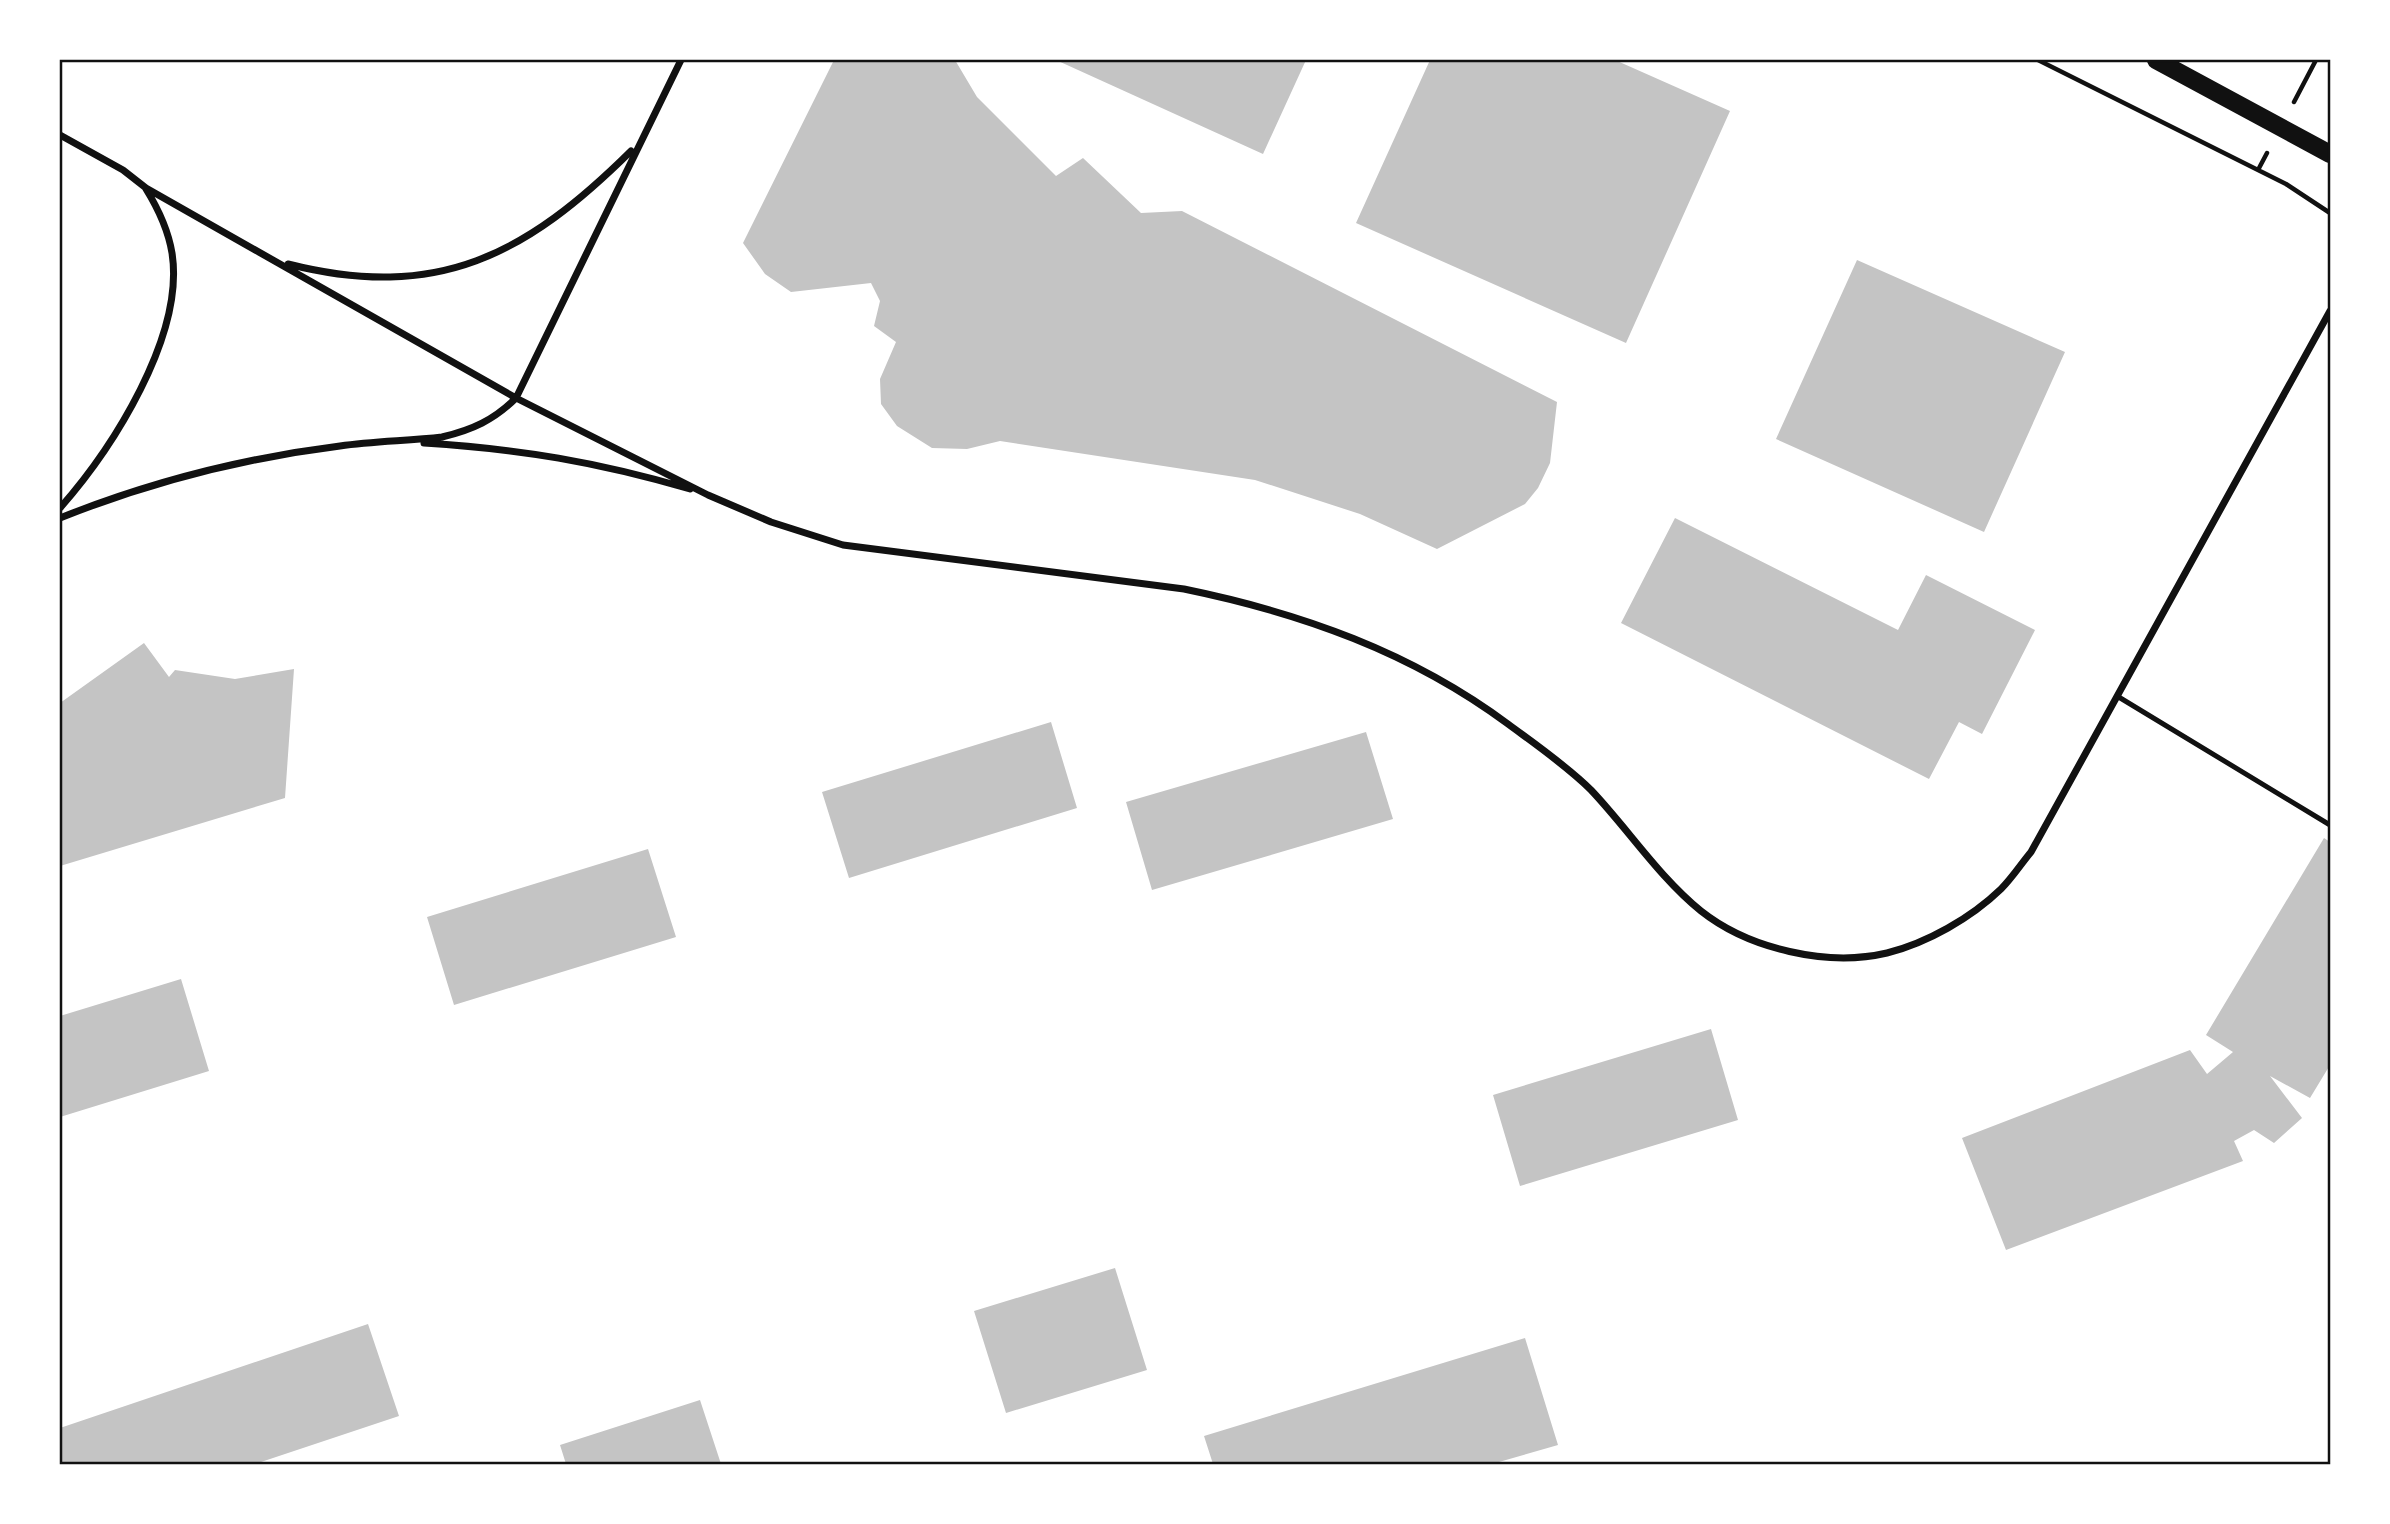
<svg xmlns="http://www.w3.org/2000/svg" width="2390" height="1524" font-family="Roboto,sans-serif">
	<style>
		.building { fill: #c4c4c4 }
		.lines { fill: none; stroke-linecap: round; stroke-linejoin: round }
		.path { stroke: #111; stroke-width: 4.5 }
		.service { stroke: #111; stroke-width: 5 }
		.minor { stroke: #111; stroke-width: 7 }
		.primary { stroke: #111; stroke-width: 18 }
		.neatline { fill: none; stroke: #111; stroke-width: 2.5 }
	</style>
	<rect width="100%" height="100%" fill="#fff"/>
	<!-- building -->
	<path class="building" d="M834,60h121l22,37 79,79 27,-18 58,55 41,-2 375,191 -7,61 -12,25 -13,16 -88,45 -77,-35 -105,-34 -255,-39 -33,8 -35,-1 -35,-22 -16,-22 -1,-25 16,-37 -22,-16 6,-25 -9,-18 -80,9 -26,-18 -22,-31z
		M1056,60h250l-43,94z
		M1430,60h185l115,51 -104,232 -270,-120z
		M1857,260l208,92 -81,180 -208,-93z
		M1675,518l223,112 28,-55 109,55 -53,104 -23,-12 -30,57 -308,-156z
		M144,643l25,34 6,-7 60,9 59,-10 -9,129 -225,68v-163z
		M1051,722l26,86 -228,70 -27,-86z
		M1366,732l27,87 -241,71 -26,-88z
		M2324,838l6,4v223l-20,33 -40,-22 32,42 -28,25 -20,-13 -20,11 9,20 -237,89 -44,-112 228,-88 17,24 26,-22 -27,-17z
		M648,849l28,88 -222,68 -27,-88z
		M181,979l28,92 -149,46v-101z
		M1711,1029l27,91 -218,66 -27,-91z
		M1115,1268l32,102 -141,43 -32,-102z
		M368,1324l31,92 -144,48h-195v-36z
		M1525,1338l33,107 -66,19h-279l-9,-28z
		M700,1400l21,64h-155l-6,-19z"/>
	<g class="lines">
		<!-- path -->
		<path class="path" d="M2038,60l248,124 44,29
			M2294,102l22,-42
			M2258,170l9,-17"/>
		<!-- service -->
		<path class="service" d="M2117,696l213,129"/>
		<!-- minor -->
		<path class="minor" d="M60,135l63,35 23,18 370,210 192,97 63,27 72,23 341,44c117,24 227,63 324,135 27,20 59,42 83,66 37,39 68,87 110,121 48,38 126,56 186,42 40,-10 84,-35 114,-64 11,-11 20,-25 30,-37l299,-541
			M288,264c150,38 238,-9 343,-113
			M424,443c97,6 173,19 266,46
			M60,508c52,-59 125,-172 112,-255 -4,-24 -13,-43 -26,-64
			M60,518c90,-36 184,-60 280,-72 34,-5 68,-5 102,-9 30,-7 52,-17 74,-39l165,-338"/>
		<!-- primary -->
		<path class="primary" d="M2156,60l174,94"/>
	</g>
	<!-- border -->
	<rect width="2390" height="1524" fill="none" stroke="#ffffff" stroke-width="122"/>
	<rect x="61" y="61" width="2268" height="1402" class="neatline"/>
</svg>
